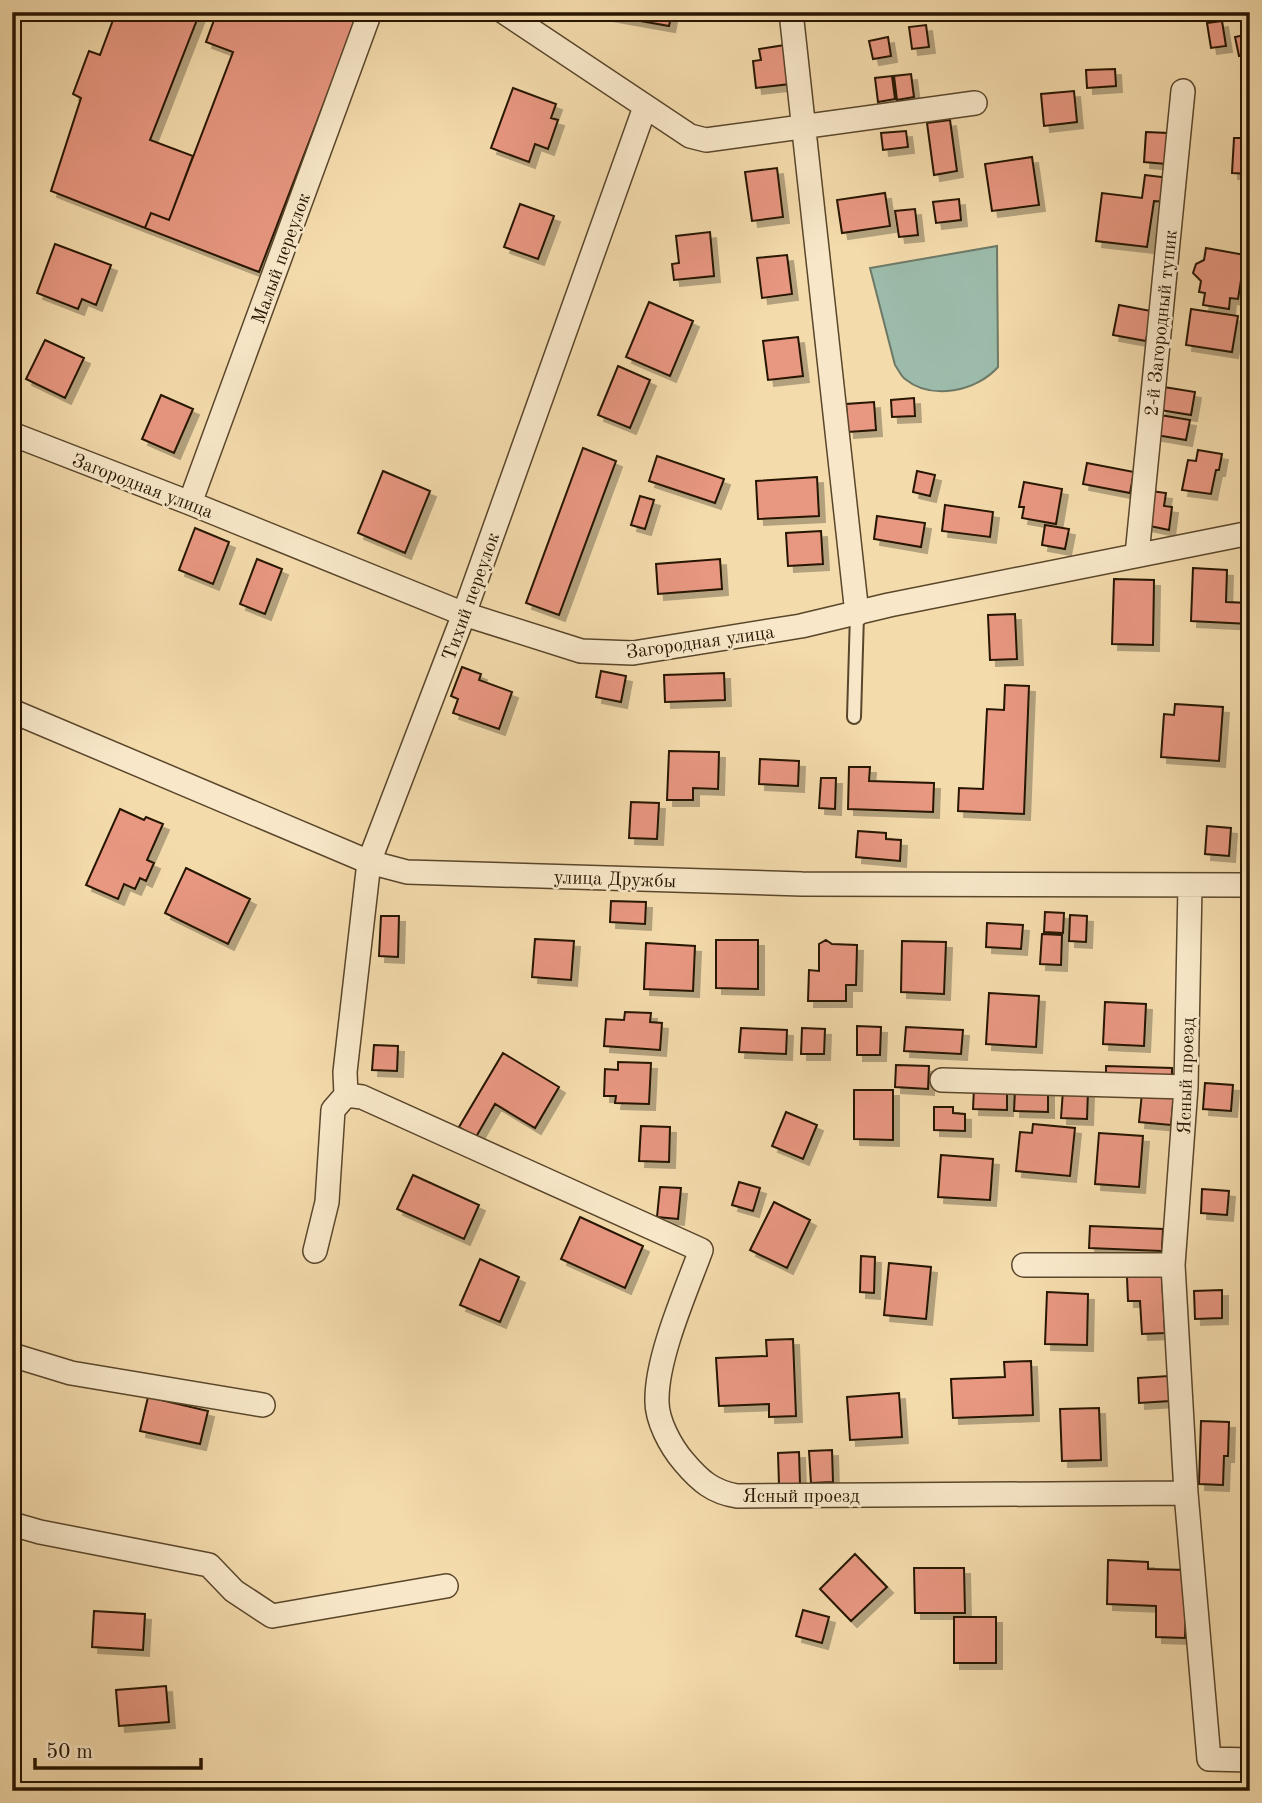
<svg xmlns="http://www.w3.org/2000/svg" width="1262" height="1803" font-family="'Old Standard TT',serif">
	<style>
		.water { fill: #9cbbaa; stroke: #6d7966; stroke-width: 2 }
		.building { fill: #e89781; stroke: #271500; stroke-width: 2; filter: url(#shadow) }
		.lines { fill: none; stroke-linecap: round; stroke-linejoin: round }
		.service-casing { stroke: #5a462b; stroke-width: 16 }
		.minor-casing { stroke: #5a462b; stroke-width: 26 }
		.service { stroke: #f8e8c9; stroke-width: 12 }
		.minor { stroke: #f8e8c9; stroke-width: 23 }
		.labels { text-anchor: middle; stroke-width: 5; stroke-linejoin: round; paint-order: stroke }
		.street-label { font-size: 19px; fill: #271500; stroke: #f8e8c9 }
	</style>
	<defs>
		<filter id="shadow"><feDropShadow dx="6" dy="6" stdDeviation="0" flood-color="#0004"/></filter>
	</defs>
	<rect width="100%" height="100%" fill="#f4dbac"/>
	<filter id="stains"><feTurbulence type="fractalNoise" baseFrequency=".00286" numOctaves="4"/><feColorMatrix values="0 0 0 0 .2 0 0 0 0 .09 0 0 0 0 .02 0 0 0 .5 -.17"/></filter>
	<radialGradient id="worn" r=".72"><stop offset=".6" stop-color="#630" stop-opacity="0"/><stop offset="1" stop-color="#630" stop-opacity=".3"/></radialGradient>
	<!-- water -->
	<path class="water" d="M997,246l1,121c-21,24 -66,34 -93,12 -4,-3 -7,-10 -10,-14l-25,-97z"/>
	<!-- building -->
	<path class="building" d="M116,12h84l-50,128 43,16 -24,64 -18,-7 -6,15 -94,-37 30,-93 -8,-4 16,-43 11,4z
		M217,12h142l-100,260 -114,-44 6,-15 18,7 64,-168 -27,-10z
		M590,12h82l-3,14z
		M1222,21l4,25 -15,2 -4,-25z
		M926,25l3,22 -17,2 -3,-22z
		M1250,34v34l-4,1 -2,-14 -5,1 -4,-19z
		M888,37l3,19 -18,3 -4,-18z
		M785,45l5,39 -34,4 -3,-27 8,-1 -2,-11z
		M1115,69l1,17 -29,2 -1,-18z
		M911,74l3,23 -17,3 -3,-24z
		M892,76l3,23 -17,3 -3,-24z
		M513,88l43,16 -5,14 7,2 -10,29 -13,-5 -6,18 -38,-14z
		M1074,91l3,31 -33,4 -3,-32z
		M1245,99h5v27h-6z
		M950,120l7,51 -23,4 -7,-52z
		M906,131l2,16 -25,3 -2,-17z
		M1146,132l22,1 -2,31 -22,-2z
		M1234,138h16v36l-18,-1z
		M1032,157l7,48 -47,6 -7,-47z
		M777,168l6,49 -31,4 -7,-49z
		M1145,175l25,3 -3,24 -13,-1 -7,46 -51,-6 6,-48 40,5z
		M885,193l5,33 -48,7 -5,-33z
		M959,199l2,21 -25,3 -3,-21z
		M520,204l34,12 -16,43 -34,-12z
		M915,209l3,26 -19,2 -4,-26z
		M710,232l4,44 -40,4 -2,-16 7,-1 -3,-27z
		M55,244l56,21 -15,40 -14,-6 -4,10 -41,-16z
		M1206,248l39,7 -7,44 -8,-1 -1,11 -26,-4 2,-12 -6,-1 2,-11 -8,-8 3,-9 8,-4z
		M787,255l5,39 -30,4 -5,-40z
		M649,302l44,19 -23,55 -44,-19z
		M1119,305l32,6 -5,30 -33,-6z
		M1191,309l47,7 -6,36 -46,-7z
		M798,337l5,39 -35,4 -5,-39z
		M45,340l39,18 -19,40 -39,-19z
		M618,366l32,14 -20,48 -32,-13z
		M1164,387l31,5 -4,23 -31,-5z
		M1245,391l5,1v16l-7,-1z
		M161,395l32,14 -19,44 -32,-14z
		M914,398l1,18 -23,1 -1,-17z
		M874,402l2,28 -28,2 -2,-28z
		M1160,415l30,5 -4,20 -30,-5z
		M583,448l33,13 -57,154 -33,-12z
		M1198,450l24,4 -3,16h-3l-5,24 -29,-4 6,-30 8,1z
		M657,456l67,23 -9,24 -66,-22z
		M1087,463l47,9 -4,21 -47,-9z
		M383,471l47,20 -25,62 -47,-20z
		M917,471l18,4 -5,21 -17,-4z
		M817,477l2,39 -61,3 -2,-38z
		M1024,482l38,7 -6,35 -34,-6 2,-11h-5z
		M1151,491l15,2 -2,13 8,1 -3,23 -24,-5z
		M640,496l14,4 -9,29 -14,-4z
		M945,505l48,7 -3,25 -48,-6z
		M877,516l48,7 -4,24 -47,-8z
		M1045,525l24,4 -4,20 -23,-4z
		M195,528l34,14 -16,42 -34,-14z
		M821,531l2,33 -35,2 -2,-33z
		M257,559l25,10 -17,45 -25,-10z
		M720,559l2,30 -64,5 -2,-30z
		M1193,568l34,2 -1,32 24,1 -1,21 -58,-3z
		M1114,579l40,1 -1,65 -41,-1z
		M1015,614l2,45 -27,1 -2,-45z
		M462,667l19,7 -2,6 33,12 -13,37 -46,-16 5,-14 -7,-3z
		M601,671l25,5 -5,26 -25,-5z
		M724,673l1,27 -60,2 -1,-27z
		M1005,685l24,1 -5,128 -66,-3 1,-23 24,1 4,-80 17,1z
		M1175,704l48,3 -4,54 -58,-4 3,-43 10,1z
		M669,751l50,1 -1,37 -25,-1v12h-26z
		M760,759l39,2 -1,25 -39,-2z
		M849,767h21l-1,14 65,2 -1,29 -85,-3z
		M821,778h15l-1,31 -16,-1z
		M631,802l28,1 -2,36 -28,-1z
		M120,809l24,11 2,-3 17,7 -16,36 7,3 -8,18 -6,-3 -5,11 -11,-5 -6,15 -32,-14z
		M1207,826l24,2 -2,28 -24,-2z
		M858,831l28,2v6l15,1 -1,21 -44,-4z
		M186,868l64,31 -22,45 -63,-31z
		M611,901l35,1 -1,22 -35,-2z
		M1045,912l19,1 -1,20 -19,-1z
		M1070,915l17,1 -1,26 -17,-1z
		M381,916h18l-1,41 -19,-1z
		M987,923l36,2 -2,24 -35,-2z
		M1042,934l20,1 -1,30 -21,-1z
		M535,939l39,2 -3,39 -39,-3z
		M716,940h42v49l-42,-1z
		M826,940l6,4 25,1 -1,40h-10v16h-38l1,-31 10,1v-27z
		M902,941l44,1 -2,52 -43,-2z
		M646,943l49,3 -2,45 -49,-2z
		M989,993l50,3 -3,51 -50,-3z
		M1105,1002l41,2 -2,42 -41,-2z
		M1247,1010h3v30l-1,-14h-2z
		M625,1012l26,1 -1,9 12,1 -2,27 -56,-4 2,-27 18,1z
		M857,1026l24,1 -1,28h-23z
		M906,1027l57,3 -2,24 -57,-3z
		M741,1028l46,2 -1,24 -47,-2z
		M802,1028l23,1 -1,25h-23z
		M374,1045l24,1 -1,25 -25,-1z
		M503,1053l56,34 -24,41 -40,-24 -19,33 -17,-10z
		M618,1062l33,1 -2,41 -34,-1 1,-7h-12l1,-27 13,1z
		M896,1065l33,1 -1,23 -33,-2z
		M1106,1066l66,2v11l-66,-2z
		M1205,1083l28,2 -2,26 -28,-2z
		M974,1088l33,1v21l-34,-1z
		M854,1090h39v50l-39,-1z
		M1015,1090l33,1v21l-34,-1z
		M1063,1090l25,1 -1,28 -26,-1z
		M1142,1093l32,3 -3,29 -32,-3z
		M934,1107h19v6l12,1v17l-31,-1z
		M786,1112l31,13 -14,34 -31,-13z
		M1245,1121l5,1v49h-9z
		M1033,1124l42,4 -5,48 -54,-5 4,-39 12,1z
		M641,1126l29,1 -1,35 -30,-1z
		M1099,1133l44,3 -4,51 -44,-3z
		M941,1155l52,4 -3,41 -52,-3z
		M413,1175l66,30 -15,34 -67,-30z
		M739,1182l21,6 -7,23 -21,-6z
		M660,1187l21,1 -3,31 -21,-2z
		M1202,1189l27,2 -2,24 -26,-2z
		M774,1202l36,18 -23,48 -37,-18z
		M580,1217l63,29 -18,42 -64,-29z
		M1090,1226l73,3 -1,22 -73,-3z
		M861,1256l14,1 -1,36 -14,-1z
		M480,1259l39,18 -19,45 -40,-17z
		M889,1263l42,4 -5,52 -42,-4z
		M1162,1276l3,57 -23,1 -2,-33h-12l-1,-24z
		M1222,1290v28l-27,1 -1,-28z
		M1047,1292l41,2 -1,51 -42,-1z
		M793,1339l3,77 -27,1v-13l-50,2 -3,-48 51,-2 -1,-16z
		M1031,1361l2,54 -80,3 -2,-39 54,-2 -1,-15z
		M1169,1376l1,25 -31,2 -1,-25z
		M899,1393l3,44 -52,3 -3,-43z
		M148,1397l60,14 -8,33 -60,-13z
		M1099,1408l2,52 -39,1 -2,-52z
		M1201,1421l28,1 -1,34h-4l-1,29 -24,-1z
		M1244,1437h6v51h-8z
		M832,1450l1,32 -22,1 -2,-32z
		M799,1452l1,32 -21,1 -1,-32z
		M855,1554l32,33 -36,34 -31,-32z
		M1108,1560l40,2v7l39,1 -2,68 -29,-1v-31l-49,-2z
		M914,1568h50l1,45h-50z
		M803,1610l26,7 -7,26 -26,-7z
		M94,1611l51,3 -2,36 -51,-3z
		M954,1617h42v46h-42z
		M166,1686l3,36 -50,4 -3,-36z"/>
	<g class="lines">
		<!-- service casing -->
		<g class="service-casing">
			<path id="service" d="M854,717l3,-103
				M1247,885l3,-30"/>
		</g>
		<!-- minor casing -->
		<g class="minor-casing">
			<path id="minor" d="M504,12l186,124 16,4 269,-37
				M791,12l66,602
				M12,434l178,69 274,111 117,37 52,2 168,-27 88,-21 361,-72
				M190,503l180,-491
				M1137,555l46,-464
				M12,711l357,151 38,10 395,12 448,1
				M942,1080l244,7
				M346,1095l-1,-23 24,-210 95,-248 181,-507
				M315,1251l12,-49 6,-92 13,-15 16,2 339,153c-15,41 -44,106 -44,149 -1,21 14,48 27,63 16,19 29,30 53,34l449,-3 -13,-228 13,-178 4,-201
				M1024,1265h149
				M12,1355l59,18 192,32
				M1186,1493l23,266 41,1
				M12,1524l28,8 169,33 25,26 38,25 174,-30"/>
		</g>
		<!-- service -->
		<use href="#service" class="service"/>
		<!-- minor -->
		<use href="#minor" class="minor"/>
	</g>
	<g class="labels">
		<!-- street labels -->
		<g class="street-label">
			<text transform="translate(280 258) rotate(-70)" y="7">Малый переулок</text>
			<text transform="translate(1160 323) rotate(-84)" y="7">2-й Загородный тупик</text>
			<text transform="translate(143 485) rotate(21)" y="7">Загородная улица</text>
			<text transform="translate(470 596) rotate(-70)" y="7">Тихий переулок</text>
			<text transform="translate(700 641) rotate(-8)" y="7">Загородная улица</text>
			<text transform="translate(615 878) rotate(2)" y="7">улица Дружбы</text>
			<text transform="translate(1185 1076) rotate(-88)" y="7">Ясный проезд</text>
			<text x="801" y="1502">Ясный проезд</text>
		</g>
	</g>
	<!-- margin -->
	<rect width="1262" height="1803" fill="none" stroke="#f4dbac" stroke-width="42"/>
	<rect x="14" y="14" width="1234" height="1775" fill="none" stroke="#271500" stroke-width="3.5"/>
	<rect x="21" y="21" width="1220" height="1761" fill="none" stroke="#271500" stroke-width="2"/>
	<!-- scale -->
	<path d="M35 1758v10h166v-10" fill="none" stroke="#271500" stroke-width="3.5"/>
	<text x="46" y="1758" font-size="21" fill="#271500" stroke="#f8e8c9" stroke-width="5" paint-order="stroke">50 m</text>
	<rect width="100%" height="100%" filter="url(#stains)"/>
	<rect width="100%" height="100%" fill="url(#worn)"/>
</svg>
